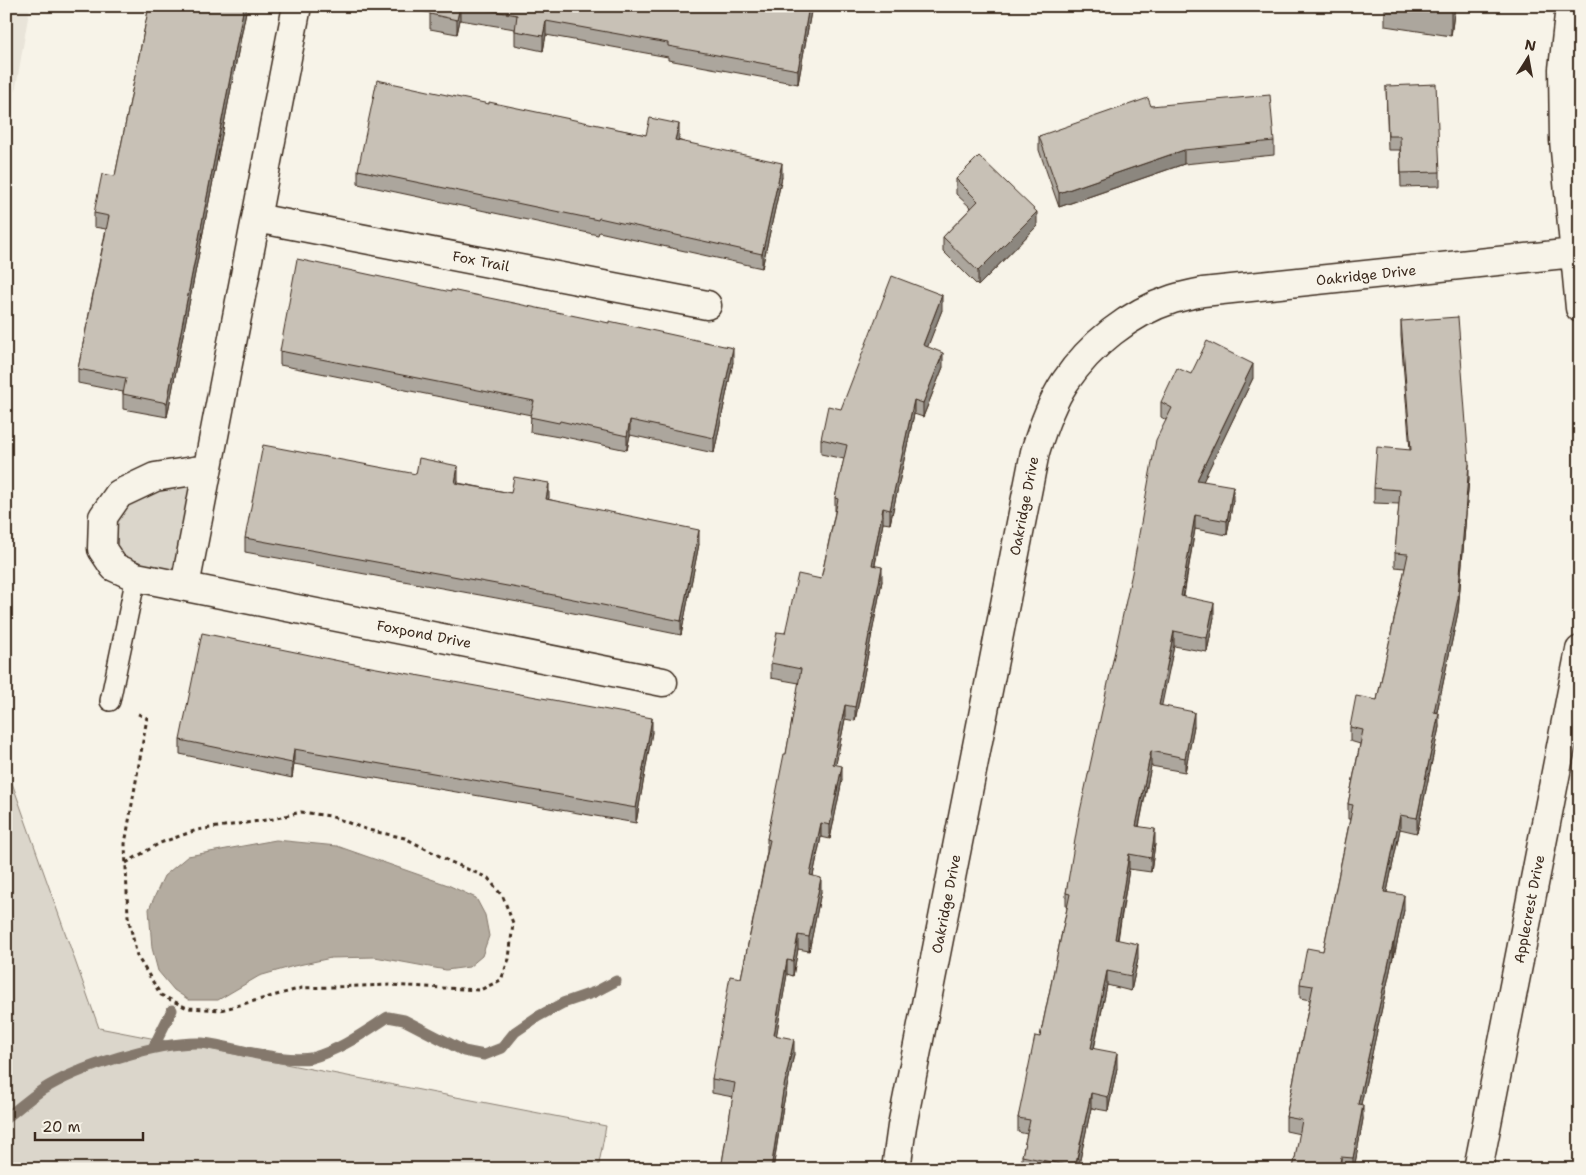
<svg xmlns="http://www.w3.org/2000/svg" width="1586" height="1175" font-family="'Shantell Sans',sans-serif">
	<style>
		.built { fill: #e9e4d9 }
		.green { fill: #dbd6cb; stroke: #8b8074 }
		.water { fill: #b4aca0; stroke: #84786c }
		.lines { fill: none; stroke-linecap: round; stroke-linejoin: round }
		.stream { stroke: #84786c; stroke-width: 11 }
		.service-casing { stroke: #3b2a1e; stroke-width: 22 }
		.minor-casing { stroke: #3b2a1e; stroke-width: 31 }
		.path { stroke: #3b2a1e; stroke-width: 3; stroke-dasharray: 4 4; stroke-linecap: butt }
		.service { stroke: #f7f3e8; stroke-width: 19 }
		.minor { stroke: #f7f3e8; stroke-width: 28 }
		.wall { fill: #aca69d; stroke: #3b2a1e }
		.shaded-wall { fill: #8c877f; stroke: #3b2a1e }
		.building { fill: #c8c1b6; stroke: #3b2a1e }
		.labels { text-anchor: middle; stroke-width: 4; stroke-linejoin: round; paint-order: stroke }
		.street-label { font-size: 14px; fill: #3b2a1e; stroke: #f7f3e8 }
	</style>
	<rect width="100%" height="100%" fill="#f7f3e8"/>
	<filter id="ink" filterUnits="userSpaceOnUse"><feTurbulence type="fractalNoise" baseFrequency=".02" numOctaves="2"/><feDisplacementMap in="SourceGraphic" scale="10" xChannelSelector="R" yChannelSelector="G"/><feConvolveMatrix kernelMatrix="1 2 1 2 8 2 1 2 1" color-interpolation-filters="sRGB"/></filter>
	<g filter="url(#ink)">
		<!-- built -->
		<path class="built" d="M6,6h24l-24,139z"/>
		<!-- green -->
		<path class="green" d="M206,469l-21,117 -71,-19 -11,-50 16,-23z
			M6,766l93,262 507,98 -8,43h-592z"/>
		<!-- water -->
		<path class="water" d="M276,840l61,6 111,39 28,13 9,17 4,21 -7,20 -13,11 -23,3 -71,-13 -44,1 -37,8 -35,10 -41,24h-29l-15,-10 -16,-19 -6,-23 -3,-39 15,-33 24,-20z"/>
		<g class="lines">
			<!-- stream -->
			<path class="stream" d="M153,1048l19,-38
				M6,1118c12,-9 24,-20 36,-28 36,-23 117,-49 160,-47 22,2 45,10 67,13 10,2 32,4 42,2 29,-8 52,-25 77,-41l16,3 60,31 20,4 18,-7 13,-16 22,-15 26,-14 32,-11 21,-11"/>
			<!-- service casing -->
			<g class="service-casing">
				<path id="service" d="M110,701l26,-124"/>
			</g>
			<!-- minor casing -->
			<g class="minor-casing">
				<path id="minor" d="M1570,6l-7,63 1,71 16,168
					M256,218l451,87
					M206,469l-51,8 -36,17 -16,23 -1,32 12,18 22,10 527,105
					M185,586l112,-580
					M896,1169l6,-43 133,-674c7,-23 16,-49 30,-70 25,-37 64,-69 108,-83 10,-3 20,-5 30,-7l371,-39
					M1478,1169l102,-519"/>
			</g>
			<!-- path -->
			<path class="path" d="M126,863l34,-20 37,-13 76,-11 28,-7 29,4 38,14 37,8 46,24 37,16 15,19 10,26 -4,36 -8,21 -21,10 -90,-5 -88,3 -81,22 -34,-2 -26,-13 -24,-39 -9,-40 -3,-72 22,-126 -11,-5"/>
			<!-- service -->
			<use href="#service" class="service"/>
			<!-- minor -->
			<use href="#minor" class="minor"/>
		</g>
		<!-- wall -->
		<path class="wall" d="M149,6h98l-80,411 -44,-8v-17l-45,-9v-14l28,-140 -12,-2v-14l21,-37z
			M394,6h418l-14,78 -130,-24v-3l-122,-22 -3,16 -28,-6v-16l-55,-9 -3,14 -27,-5v-16z
			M1385,6h70l-4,30 -66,-10z
			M1386,86l54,86v14l-39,1 -1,-37h-12z
			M489,104l157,31 33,3 -1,2 104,37 -20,91 -163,-36 -1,3 -240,-51v-14z
			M1151,106l123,35v14l-90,9 -125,43 -20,-57v-14z
			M956,179l81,47 -59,60 -35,-35v-14l28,-29 -15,-14z
			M942,310l-15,37 16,20 -20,50 -9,-3 -24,110 -7,-1 -8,42 7,16 -27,140 -10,-2 -9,45 6,16 -12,59 -9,-2 -8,39 8,16 -12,59 -11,-2 -5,27 -6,-2 -11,62 18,18 -11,52 -10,63h-52l12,-72 -21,-4v-14l29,-101 26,-126v-13l19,-85 13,-71 -28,-5v-15l14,-30 36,-54 14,-67v-14l9,-39 -23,-5v-15l20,-30z
			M1401,321l68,157 -11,134 -21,100 2,15 -22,106 -17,-4 -13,63 17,18 -10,47h-1l-32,147 2,15 -9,50h-61l7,-35 -14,-3v-14l24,-117 -10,-2v-14l23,-33 27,-132h-2v-15l12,-60 -10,-3v-14l27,-27 28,-132 -10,-1v-14l4,-49 -25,-1v-15l36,-38 -9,-114z
			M280,351l453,11 -19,91 -84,-18 -3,15 -67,-14 -1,1 -29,-5 1,-17 -251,-50z
			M1191,374l62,4 -50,103 30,19 -6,35 -32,-6 -11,67 30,21 -7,35 -33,-6 -13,59 33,21 -9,46 -34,-6 -12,61 16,17 -4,28 -22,-3 -11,71 20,19 -7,32 -24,-6 -13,64 23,19 -9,43 -17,-3 -13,61h-56v-13l5,-22 -9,-2v-14l22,-81 27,-129 -1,-1v-14l100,-473 -5,-3v-15z
			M416,474l42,6v3l53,10 38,4 -1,2 151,45 -18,91 -152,-31 -284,-52v-14z
			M652,732l-16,91 -342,-59 -2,14 -112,-24v-14z"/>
		<!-- shaded-wall -->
		<path class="shaded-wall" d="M244,6h3l-80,411v-14z
			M460,6v14l-3,14v-14z
			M809,6h3l-14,78v-14z
			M1451,6h4l-4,30z
			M546,21v14l-3,16v-15z
			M679,124v14l-4,16v-14z
			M1184,150v14l-125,43v-14z
			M782,163v14l-20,91v-14z
			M1037,212v14l-59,60v-15z
			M942,295v15l-19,49v-14z
			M733,348v14l-19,91v-15z
			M943,353v14l-20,50v-14z
			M1253,364v14l-56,116v-14z
			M914,400v14l-24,110v-14z
			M630,420v15l-3,15v-14z
			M1469,464v14l-11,134 -24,114v-14z
			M458,466v14l-3,17v-14z
			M549,483v14l-3,16v-14z
			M1233,486v14l-6,35v-14z
			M883,508v15l-11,56v-14z
			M1195,515v14l-14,81v-14z
			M699,530v14l-18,91v-14z
			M882,567v14l-27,140v-14z
			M1214,603v14l-7,35v-14z
			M1174,631v15l-15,73v-14z
			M845,705v14l-12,59v-14z
			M1194,712v14l-9,46v-14z
			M1439,713v14l-22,106v-15z
			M652,718v14l-16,91v-15z
			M294,749v15l-2,14v-15z
			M1151,751v15l-15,74v-14z
			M842,766v14l-12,59v-14z
			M1400,815v14l-16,77v-14z
			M821,823v14l-11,53v-15z
			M1155,829v15l-4,28v-14z
			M1129,854v15l-14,85v-15z
			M821,878v14l-12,59v-14z
			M1404,895v15l-10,47v-14z
			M798,935v14l-5,27v-15z
			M1393,943v14l-35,161v-14z
			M1138,944v15l-7,32v-15z
			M787,960v14l-13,76v-15z
			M1107,971v14l-16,77v-14z
			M794,1039v15l-11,52 -10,63h-2l12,-78z
			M1117,1053v15l-9,43v-14z
			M1091,1093v15l-13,61h-3z
			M1363,1105v14l-9,50h-1v-11z
			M1341,1157v12h-2z"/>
		<!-- building -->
		<path class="building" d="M149,6h95l-77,397 -44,-9 3,-16 -48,-9 31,-153 -15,-3 8,-39 13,2z
			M431,6h29l-3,14 -27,-6z
			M465,6h344l-11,64 -130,-24v-3l-122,-22 -3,15 -28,-5 2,-16z
			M377,80l112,24v-2l157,33 4,-17 29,6 -4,16 107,23 -20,91 -163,-36 -1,2 -240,-50z
			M1436,84l4,88 -39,1 -1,-37h-12l-2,-50z
			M1270,95l4,46 -90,9 -125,43 -20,-57 109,-38 3,8z
			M979,156l58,56 -59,59 -35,-34 35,-36 -22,-22z
			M297,259l154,33v-2l158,33v-2l124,27 -19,90 -84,-18 -3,16 -67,-15 -1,2 -29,-6 4,-16 -254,-50z
			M892,276l50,19 -19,50 20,8 -20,50 -9,-3 -24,110 -7,-2 -11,57 10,2 -27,140 -10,-2 -12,59 9,2 -12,59 -9,-2 -11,52 11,3 -12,59 -11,-2 -5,26 -6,-1 -13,75 20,4 -11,52 -12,78h-50l14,-86 -23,-4 18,-103 11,2 29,-138 -3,-1 17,-85h2l15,-85 -30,-6 6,-31 8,1 13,-59 23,5 17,-80 -3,-1 12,-53 -26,-6 7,-33 13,3z
			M1458,317l11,147 -11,134 -24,114 5,1 -22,105 -17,-3 -16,77 20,3 -10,48h-1l-35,161 5,1 -10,53 -12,-1 -2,12h-46l9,-49 -16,-3 27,-131 -13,-2 7,-36 16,3 30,-146 -5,-1 15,-74 -13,-3 6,-31 21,4 31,-146 -13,-1 5,-63 -26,-2 3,-41 34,3 -10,-129z
			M1207,341l46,23 -56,116 36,6 -6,35 -32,-6 -14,81 33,7 -7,35 -33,-7 -15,74 35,7 -9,46 -34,-7 -15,75 19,3 -4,29 -22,-4 -14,85 23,5 -7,32 -24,-5 -16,77 26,5 -9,44 -17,-4 -16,74 -53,-11 8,-36 -12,-2 17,-82 5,1 30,-143 -4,-1 13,-77 53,-243 24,-133 16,-32 -11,-6 16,-34 14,6z
			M263,445l153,29 3,-16 39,8 -3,17 56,10 3,-16 35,6 -3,16 153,31 -18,91 -152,-31 -284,-52z
			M202,633l147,30 303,55 -16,90 -342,-59 -2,14 -112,-23z"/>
	</g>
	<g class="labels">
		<!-- street labels -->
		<g class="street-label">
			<text transform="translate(481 261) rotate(11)" y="5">Fox Trail</text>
			<text transform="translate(1366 275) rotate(-6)" y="5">Oakridge Drive</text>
			<text transform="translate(1024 506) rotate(-79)" y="5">Oakridge Drive</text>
			<text transform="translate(424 634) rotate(11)" y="5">Foxpond Drive</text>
			<text transform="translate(946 904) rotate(-79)" y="5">Oakridge Drive</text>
			<text transform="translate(1529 909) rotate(-79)" y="5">Applecrest Drive</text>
		</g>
	</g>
	<!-- margin -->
	<rect width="1586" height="1175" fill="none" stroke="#f7f3e8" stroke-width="25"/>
	<rect x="12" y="12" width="1561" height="1150" fill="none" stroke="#3b2a1e" stroke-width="2" filter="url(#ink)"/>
	<!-- north arrow -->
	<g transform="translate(1528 58) rotate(11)" stroke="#f7f3e8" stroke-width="4" paint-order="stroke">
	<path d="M0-4L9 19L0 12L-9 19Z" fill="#3b2a1e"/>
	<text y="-8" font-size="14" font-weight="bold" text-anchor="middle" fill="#3b2a1e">N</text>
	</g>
	<!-- scale -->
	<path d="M35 1132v8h108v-8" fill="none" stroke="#3b2a1e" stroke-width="2.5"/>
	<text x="42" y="1132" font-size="15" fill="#3b2a1e" stroke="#f7f3e8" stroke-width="4" paint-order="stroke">20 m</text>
</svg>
